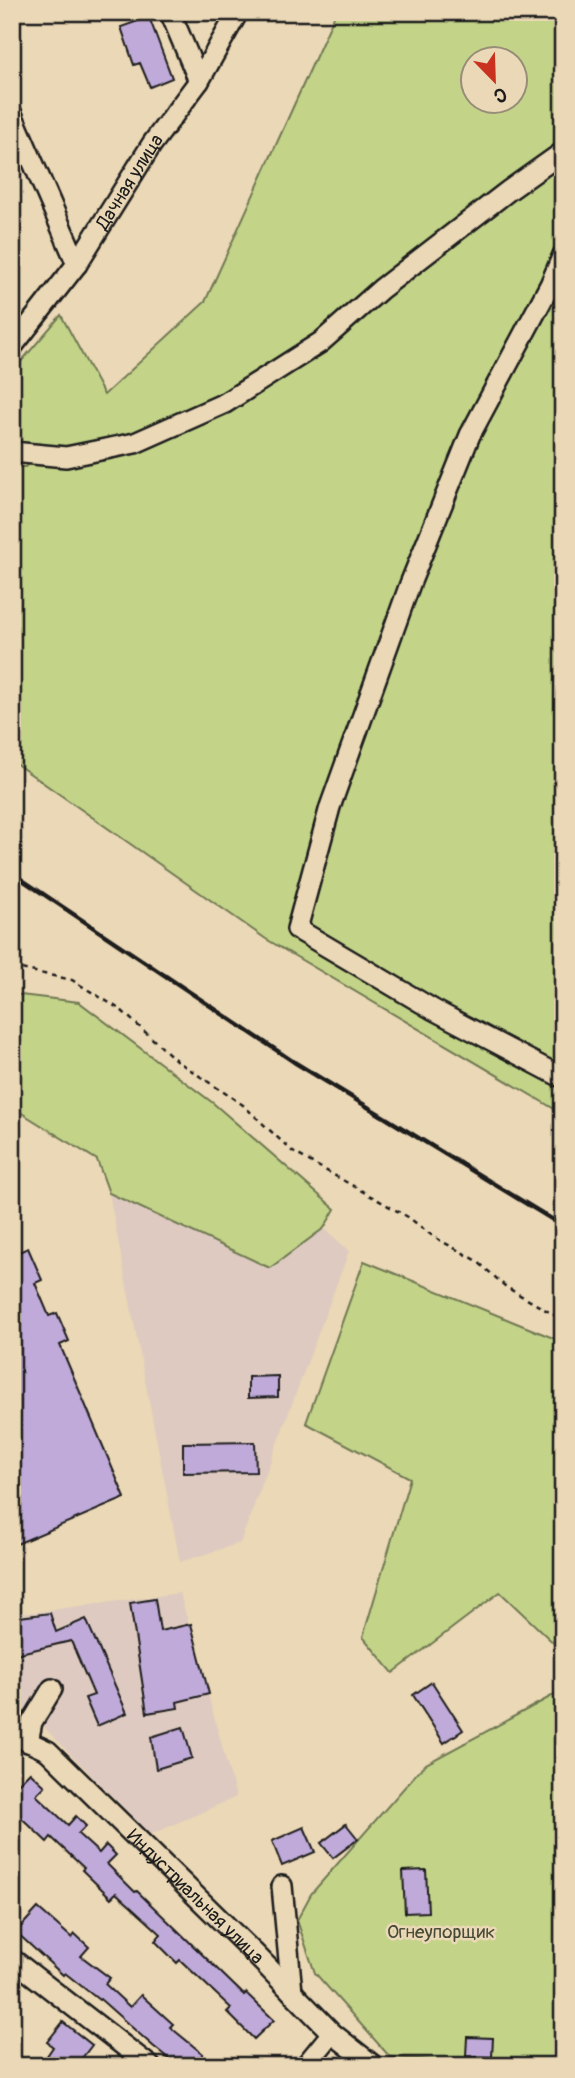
<svg xmlns="http://www.w3.org/2000/svg" width="575" height="2078" font-family="Pangolin,sans-serif">
	<style>
		.built { fill: #decac0 }
		.green { fill: #c3d489; stroke: #707852; stroke-width: 2; fill-rule: evenodd }
		.building { fill: #c0aad9; stroke: #1c1c1c; stroke-width: 2 }
		.lines { fill: none; stroke-linecap: round; stroke-linejoin: round }
		.minor-casing { stroke: #1c1c1c; stroke-width: 24 }
		.path { stroke: #1c1c1c; stroke-width: 2.5; stroke-dasharray: 5 5; stroke-linecap: butt }
		.minor { stroke: #ebd8b6; stroke-width: 19 }
		.rail { stroke: #1c1c1c; stroke-width: 4.5 }
		.labels { text-anchor: middle; stroke-width: 5; stroke-linejoin: round; paint-order: stroke }
		.street-label { font-size: 19px; fill: #1c1c1c; stroke: #ebd8b6 }
		.park-label { font-size: 19px; fill: #464a37; stroke: #ebd8b6 }
	</style>
	<rect width="100%" height="100%" fill="#ebd8b6"/>
	<filter id="ink" filterUnits="userSpaceOnUse"><feTurbulence type="fractalNoise" baseFrequency=".0143" numOctaves="2"/><feDisplacementMap in="SourceGraphic" scale="14" xChannelSelector="R" yChannelSelector="G"/><feConvolveMatrix kernelMatrix="1 2 1 2 8 2 1 2 1" color-interpolation-filters="sRGB"/></filter>
	<g filter="url(#ink)">
		<!-- built -->
		<path class="built" d="M109,1193l161,75 54,-40 25,23 -109,292 -60,19z
			M180,1593l56,204 -86,38 -116,-118 -22,-2v-100z"/>
		<!-- green -->
		<path class="green" d="M336,12h227v1102l-297,-175 -254,-178v-294h13l19,-17 -32,-5v-73l49,-57 43,80 101,-93zM474,60h42v42h-42z
			M12,994l67,8 134,101 122,106 -11,19 -54,40 -161,-75 -12,-33 -85,-53z
			M364,1261l199,81v310l-63,-60 -107,81 -30,-36 47,-159 -104,-55z
			M563,1690v376h-44l-129,-9 -75,-84 -18,-53 14,-26 113,-129z"/>
		<!-- building -->
		<path class="building" d="M149,17l23,61 -22,9 -10,-24 -6,2 -13,-38z
			M28,1248l14,32 -7,3 14,33 8,-3 12,28 -9,4 65,153 -113,48v-291z
			M278,1376v21l-30,1v-21z
			M255,1442l1,30 -73,1v-30z
			M155,1599l5,32 31,-7 18,70 -32,8 1,6 -31,5 -17,-110z
			M50,1613l6,19 30,-13 41,94 -30,13 -12,-28 9,-3 -23,-54 -59,14v-37z
			M432,1682l31,48 -19,13 -31,-48z
			M183,1727l9,31 -36,11 -5,-32z
			M30,1772l15,14 -9,9 32,30 8,-9 10,10 -8,8 21,19 7,-8 10,10 -9,9 28,28 2,-1 107,104 2,-2 28,27 -20,19 -27,-27 4,-4 -51,-48 -3,3 -22,-22 6,-7 -45,-41 -5,5 -29,-28 2,-2 -33,-31 -4,5 -35,-33v-31l7,5z
			M346,1824l12,15 -25,19 -12,-15z
			M304,1827l11,25 -33,14 -10,-25z
			M426,1870l2,42 -23,1 -2,-42z
			M38,1908l34,30 3,-4 14,13 -8,9 29,22 -5,6 25,23 11,-12 32,29 -3,3 33,27 -10,12h-15l-25,-20 -53,-47 -1,1 -34,-27 -2,2 -47,-43z
			M63,2022l29,23 -16,21h-36l13,-19 -6,-5z
			M467,2037l26,1 -1,19 -26,-1z"/>
		<g class="lines">
			<!-- minor casing -->
			<g class="minor-casing">
				<g id="minor">
					<path d="M170,12l29,69"/>
					<path d="M12,114l65,150"/>
					<path d="M563,255l-13,30 -80,150 -60,149 -80,223 -33,122 137,81 129,68"/>
					<path id="s1" d="M12,347l65,-83 75,-120 47,-63 39,-69"/>
					<path d="M12,452l54,5 69,-14 90,-40 96,-61 60,-53 127,-98 55,-39"/>
					<path id="s2" d="M12,1734l36,17 205,201 79,81 42,33"/>
					<path d="M28,1742l4,-20 20,-33"/>
					<path d="M282,1886l10,106"/>
					<path d="M12,1959l138,107"/>
					<path d="M305,2066l27,-33"/>
				</g>
			</g>
			<!-- path -->
			<path class="path" d="M12,967l60,13 49,30 56,51 66,44 50,47 115,65 26,20 42,23 30,27 57,33"/>
			<!-- minor -->
			<use href="#minor" class="minor"/>
			<!-- rail -->
			<path class="rail" d="M12,873l282,189 269,164"/>
		</g>
	</g>
	<g class="labels">
		<!-- street labels -->
		<g class="street-label">
			<text dy="7" stroke="none"><textPath href="#s1" startOffset="203">Дачная улица</textPath></text>
			<text dy="7" stroke="none"><textPath href="#s2" startOffset="247">Индустриальная улица</textPath></text>
		</g>
		<!-- park labels -->
		<g class="park-label">
			<text x="441" y="1938">Огнеупорщик</text>
		</g>
	</g>
	<!-- margin -->
	<rect width="575" height="2078" fill="none" stroke="#ebd8b6" stroke-width="42"/>
	<rect x="21" y="21" width="533" height="2036" fill="none" stroke="#1c1c1c" stroke-width="2.5" filter="url(#ink)"/>
	<!-- north arrow -->
	<g transform="translate(494 80) rotate(157)"><circle r="33" fill="#ebd8b6" stroke="#988d78" stroke-width="2"/>
	<path d="M0-5L12 26L0 18L-12 26Z" fill="#c8321e"/>
	<text y="-10" font-size="19" font-weight="bold" text-anchor="middle" fill="#1c1c1c">С</text>
	</g>
</svg>
